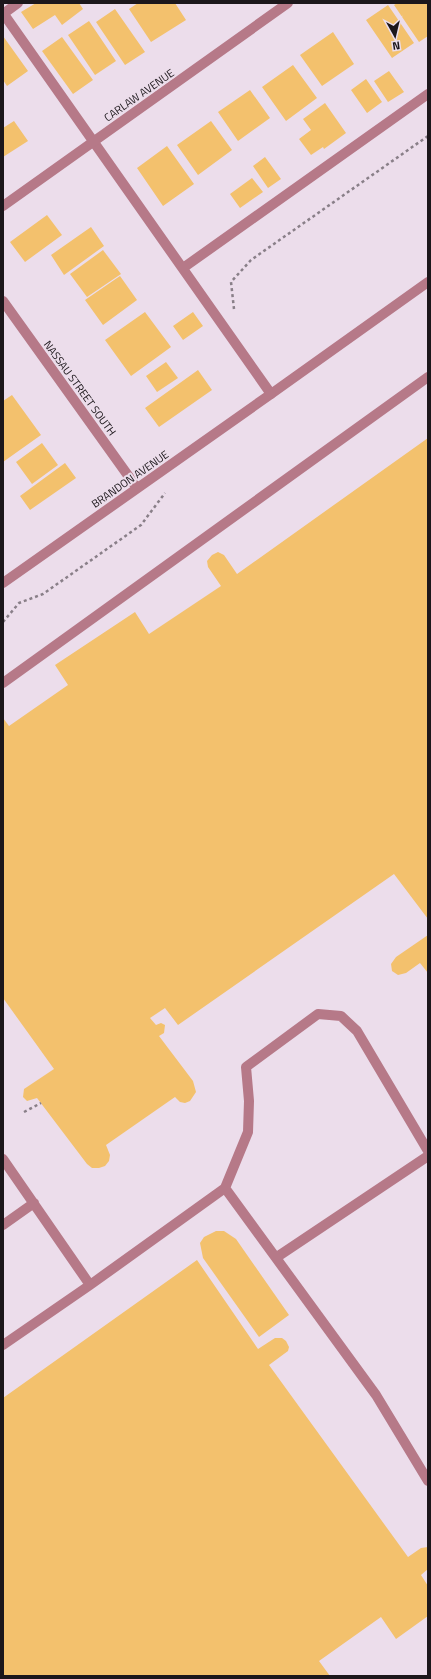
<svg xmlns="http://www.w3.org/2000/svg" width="431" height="1679" font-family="'Titillium Web',sans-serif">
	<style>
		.building { fill: #f3c16d }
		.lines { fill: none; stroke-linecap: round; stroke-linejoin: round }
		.path { stroke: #897f88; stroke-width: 2.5; stroke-dasharray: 3 3; stroke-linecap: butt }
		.lane { stroke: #b67988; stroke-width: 10 }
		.street { stroke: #b67988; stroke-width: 10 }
		.labels { text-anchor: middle; stroke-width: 4; stroke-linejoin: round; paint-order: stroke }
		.street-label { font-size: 11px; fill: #1c171b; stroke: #ecddeb }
	</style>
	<rect width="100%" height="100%" fill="#ecddeb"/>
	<!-- building -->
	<path class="building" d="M36,3h43l4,6 -21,16 -7,-10 -22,14 -12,-17z
		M138,3h37l11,17 -35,22 -22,-33z
		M397,3h31v33l-9,6 -25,-37z
		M388,5l26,38 -22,15 -26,-38z
		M115,9l30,43 -20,13 -29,-43z
		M89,21l27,40 -21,14 -27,-40z
		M333,32l21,32 -32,22 -22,-31z
		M3,36l25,35 -21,15 -4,-6z
		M62,37l31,43 -20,14 -31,-43z
		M293,65l24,33 -31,23 -24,-34z
		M389,71l15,21 -16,10 -14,-21z
		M366,79l16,23 -15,11 -16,-23z
		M250,90l20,28 -32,23 -20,-29z
		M325,103l21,30 -22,16 -1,-2 -12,8 -12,-16 12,-9 -8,-11z
		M14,121l14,20 -25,16v-29z
		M211,121l21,29 -34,25 -21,-30z
		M167,146l27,38 -31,22 -26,-38z
		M265,157l16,22 -13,9 -15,-22z
		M252,178l11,14 -23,16 -10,-14z
		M47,215l15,20 -37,27 -15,-20z
		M91,227l13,19 -40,29 -13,-20z
		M103,250l18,24 -34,23 -17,-23z
		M120,276l17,24 -34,25 -18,-25z
		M145,312l26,35 -40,29 -26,-36z
		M193,312l10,14 -20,14 -10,-14z
		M166,362l12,16 -21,14 -11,-16z
		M198,370l14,20 -53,37 -14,-19z
		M12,395l29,40 -38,27v-61z
		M428,438v481l-34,-45 -216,151 -13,-17 -15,10 6,7 5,-2 4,2 -1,8 -5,3 34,45 3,11 -6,9 -5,2 -5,-1 -5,-5 -69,48 4,10 -1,6 -4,5 -6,2h-7l-5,-4 -50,-66 -10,3 -4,-4 1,-8 30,-20 -51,-71v-280l6,8 59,-41 -13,-20 80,-53 14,22 72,-48 -13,-19 -1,-6 5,-6 6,-3 6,3 13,19z
		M42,443l16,22 -26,19 -16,-22z
		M65,463l11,15 -46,32 -10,-14z
		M428,935v38l-8,-10 -14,10 -8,2 -6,-4 -1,-7 5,-7z
		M216,1231h8l12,8 53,76 -30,22 -56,-79 -3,-15 4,-6z
		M197,1260l61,89 17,-11h7l4,3 3,6 -1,4 -19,14 139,192 13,-9 7,-1v22l-7,6 7,11v30l-32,23 -15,-22 -62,44 11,15h-327v-278z"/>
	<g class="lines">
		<!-- path -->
		<path class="path" d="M234,309l-3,-27 20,-22 177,-124
			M3,622l16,-19 24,-9 98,-69 24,-32
			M24,1112l17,-9"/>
		<!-- lane -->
		<path class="lane" d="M3,13l268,381 157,-112
			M3,14l15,-11
			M183,268l245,-174
			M3,683l425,-306
			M3,1159l87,126
			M225,1188l151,207 52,86
			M3,1225l31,-22
			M277,1257l151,-101
			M3,1345l87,-60 135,-97 23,-56 1,-31 -3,-34 72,-53 23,2 16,15 71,120"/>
		<!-- street -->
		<path class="street" d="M3,206l285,-203
			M3,301l134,187
			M3,583l268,-189"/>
	</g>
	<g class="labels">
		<!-- street labels -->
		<g class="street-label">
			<text transform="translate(139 95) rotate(-35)" y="4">CARLAW AVENUE</text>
			<text transform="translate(80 388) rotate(54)" y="4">NASSAU STREET SOUTH</text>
			<text transform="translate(130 479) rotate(-35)" y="4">BRANDON AVENUE</text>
		</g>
	</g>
	<!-- border -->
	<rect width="431" height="1679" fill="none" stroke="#1c171b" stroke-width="8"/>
	<!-- north arrow -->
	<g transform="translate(395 36) rotate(172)" stroke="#ecddeb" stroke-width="3" paint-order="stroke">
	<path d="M0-3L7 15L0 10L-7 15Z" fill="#1c171b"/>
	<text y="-6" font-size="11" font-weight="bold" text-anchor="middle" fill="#1c171b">N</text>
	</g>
</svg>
